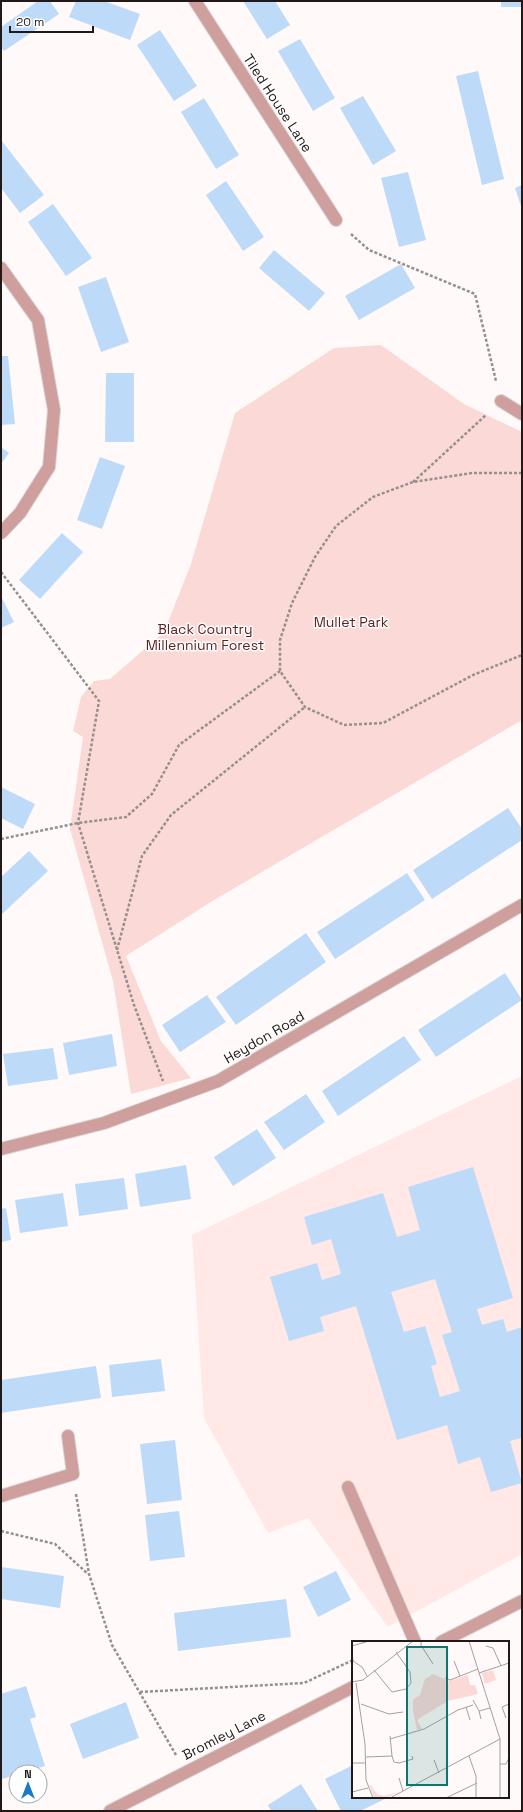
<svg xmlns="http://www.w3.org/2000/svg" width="523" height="1812" font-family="'Space Grotesk',sans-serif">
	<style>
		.built { fill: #ffe8e6 }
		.green { fill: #fbd9d7 }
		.building { fill: #bddbf9; fill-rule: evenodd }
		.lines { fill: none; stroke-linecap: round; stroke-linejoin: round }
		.service-casing { stroke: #dcd5d5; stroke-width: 14 }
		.minor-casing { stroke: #dcd5d5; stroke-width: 14 }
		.tertiary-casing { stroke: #dcd5d5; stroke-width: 14 }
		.path { stroke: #978f8e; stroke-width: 2.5; stroke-dasharray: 3 2; stroke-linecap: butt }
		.service { stroke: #ce9f9c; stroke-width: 12 }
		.minor { stroke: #ce9f9c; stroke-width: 12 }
		.tertiary { stroke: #ce9f9c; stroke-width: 12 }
		.labels { text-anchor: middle; stroke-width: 3; stroke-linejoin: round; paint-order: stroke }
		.street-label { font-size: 14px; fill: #221817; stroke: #fff }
		.park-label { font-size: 14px; fill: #612021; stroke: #fff }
		.inset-road { fill: none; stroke: #a79f9f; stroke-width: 1 }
		.view { fill: #0f766e; fill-opacity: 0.15; stroke: #0f766e; stroke-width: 2 }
		.inset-edge { fill: none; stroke: #221817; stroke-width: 2 }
	</style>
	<rect width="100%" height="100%" fill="#fff9f9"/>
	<!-- built -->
	<path class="built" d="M522,1076v478l-134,73 -80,-109 -40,15 -64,-115 -12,-183z"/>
	<!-- green -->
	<path class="green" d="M381,345l83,59 58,28v288l-308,180 -88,56 35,85 30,37 -60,16 -18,-113 -43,-152 13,-92 -10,-6 8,-34 13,-16 16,-2 54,-47 27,-68 44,-151 99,-65z"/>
	<!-- building -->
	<path class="building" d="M38,1h12l9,13 -55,37 -3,-4v-20z
		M76,1h28l36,13 -10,26 -61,-23z
		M243,1h32l15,24 -23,14z
		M501,1h21v6h-21z
		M160,30l37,56 -23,15 -37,-56z
		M300,39l35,59 -22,13 -35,-60z
		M478,71l26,108 -22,6 -26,-109z
		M363,96l33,55 -23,14 -33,-57z
		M204,98l35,57 -23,14 -35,-57z
		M1,140l43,55 -24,18 -19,-25z
		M408,172l18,68 -27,7 -18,-69z
		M226,181l38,56 -21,14 -37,-56z
		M522,185v24l-7,-21z
		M53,204l39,54 -26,18 -38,-54z
		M274,250l51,43 -16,18 -50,-43z
		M401,264l14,24 -56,32 -14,-24z
		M106,277l23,65 -28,10 -23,-65z
		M1,356h7l7,68 -14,1z
		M106,373h28v69h-29z
		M1,447l8,6 -8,11z
		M100,457l25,9 -23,63 -25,-9z
		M62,533l21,19 -43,47 -21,-19z
		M1,596l13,26 -13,6z
		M1,787l34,17 -12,25 -22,-11z
		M508,808l14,21v11l-90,59 -19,-29z
		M29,851l19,20 -47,44v-38z
		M407,873l18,27 -90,59 -18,-27z
		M306,933l20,29 -90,63 -20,-28z
		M505,973l17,27 -86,57 -18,-27z
		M207,995l19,27 -46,30 -18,-27z
		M112,1034l5,32 -48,9 -6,-32z
		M404,1036l17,24 -83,56 -16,-25z
		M53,1048l5,31 -50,7 -5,-32z
		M306,1094l19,28 -41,28 -20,-28z
		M257,1129l19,29 -43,28 -19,-29z
		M186,1165l5,34 -51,8 -5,-33z
		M473,1167l40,131 -36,11 5,16 21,-6 4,13 15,-5v114l-1,-3 -11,3 12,42 -31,9 -11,-35 -22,7 -11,-39 -50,15 -41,-134 -36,11 4,14 -35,10 -19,-64 47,-14 5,17 19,-6 -10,-35 -19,6 -8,-28 79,-24 14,44 23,-7 -12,-43zM435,1279l17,53 -10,3 18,56 -20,6 -9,-31 6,-2 -12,-38 -21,6 -13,-40z
		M124,1178l4,31 -49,7 -4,-32z
		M63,1193l5,33 -48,7 -5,-33z
		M6,1208l5,32 -10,2v-33z
		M161,1359l4,32 -53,6 -3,-32z
		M96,1366l5,32 -100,15v-33z
		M175,1440l7,60 -35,4 -7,-60z
		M179,1511l6,46 -35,4 -5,-46z
		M1,1567l63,9 -4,32 -59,-9z
		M336,1571l15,29 -33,17 -15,-30z
		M286,1599l5,38 -113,14 -4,-38z
		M26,1686l10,31 -6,2 15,47 -20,6h-9v3l-14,4 -1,-85z
		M126,1702l13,36 -56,21 -13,-35z
		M353,1765v32h36l-29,14h-19l-16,-32z
		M301,1784l17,27h-47l-3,-6z"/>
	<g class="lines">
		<!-- service casing -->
		<g class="service-casing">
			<path id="service" d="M348,1487l67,155"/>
		</g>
		<!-- minor casing -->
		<g class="minor-casing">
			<path id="minor" d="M195,1l141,219
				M1,268l37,52 16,90 -5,57 -29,46 -19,20
				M501,401l21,13
				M1,1149l103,-26 114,-42 304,-176
				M1,1496l72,-22 -5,-38"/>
		</g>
		<!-- tertiary casing -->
		<g class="tertiary-casing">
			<path id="tertiary" d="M441,1642l81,-41
				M110,1811l243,-124"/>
		</g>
		<!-- path -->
		<path class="path" d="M351,234l18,16 106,44 21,87
			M522,473h-50l-59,9 -40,15 -37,29 -21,31 -23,46 -12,37v31l25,36 39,18 39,-2 90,-48 49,-20
			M413,482l73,-67
			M1,572l98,129 -21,122 56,182 29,76
			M1,839l77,-16 48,-6 26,-23 27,-49 101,-74
			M117,950l25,-94 29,-41 134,-108
			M76,1494l13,80 23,71 64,110
			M1,1531l54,13 33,30
			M140,1692l164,-9 49,-23"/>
		<!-- service -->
		<use href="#service" class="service"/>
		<!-- minor -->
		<use href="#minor" class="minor"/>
		<!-- tertiary -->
		<use href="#tertiary" class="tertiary"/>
	</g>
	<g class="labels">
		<!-- street labels -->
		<g class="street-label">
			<text transform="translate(278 103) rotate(57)" y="5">Tiled House Lane</text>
			<text transform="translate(264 1037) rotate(-30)" y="5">Heydon Road</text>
			<text transform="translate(224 1735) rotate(-27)" y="5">Bromley Lane</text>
		</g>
		<!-- park labels -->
		<g class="park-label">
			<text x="351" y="627">Mullet Park</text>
			<text x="205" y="634">Black Country<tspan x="205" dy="16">Millennium Forest</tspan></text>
		</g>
	</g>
	<!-- overview -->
	<g transform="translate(352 1641)">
		<rect width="157" height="157" fill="#fff9f9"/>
		<path d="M141,29l3,10 -11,4 -3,-11zM81,33l16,7 19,-6 2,10h5l3,9 -30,7 -25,15 -6,4 5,9 -5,1 -4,-20v-10l7,-5 5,-16zM17,142l8,11 7,2 14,-4 -12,6h-12z" fill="#fbd9d7"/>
		<path class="inset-road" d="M69,0v4l12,19M117,0l31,98v59M0,5l17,-5M134,5l7,2 8,18M0,12l1,8 9,6 5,9M102,20l6,15M22,29l18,22 14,-3 5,-6 -1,-11 -14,-20M127,32l30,-10M93,37l5,2 28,-11M0,41l11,-2 50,-39M4,42l9,61 1,36 7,18M121,59l6,11M9,63l28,10 14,-2M114,66l4,13M154,77l-4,-11 7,-3M129,78l-2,-8 11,-3M38,95l2,20M38,98l34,-10 34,-19 15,-5M117,115l7,20v22M14,116l26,-1 2,6 5,1 14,-4 -1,-3M82,119l5,13M0,122h13M148,123h6l3,-6M47,137l4,13M0,151l16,-4M38,157l110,-59M94,157l31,-15"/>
		<path class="view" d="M55,6h40v138h-40z"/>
		<rect width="157" height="157" class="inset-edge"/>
	</g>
	<!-- border -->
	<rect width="523" height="1812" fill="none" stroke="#221817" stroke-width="4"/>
	<!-- north arrow -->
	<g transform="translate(28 1784)"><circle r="19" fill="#ffffff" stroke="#a7a3a2"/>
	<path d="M0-3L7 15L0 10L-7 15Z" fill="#1a7ac6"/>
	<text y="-6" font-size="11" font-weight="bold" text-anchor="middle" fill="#221817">N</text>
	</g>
	<!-- scale -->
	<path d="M10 26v6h83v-6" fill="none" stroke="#221817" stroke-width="2"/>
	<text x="16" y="26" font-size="12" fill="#221817" stroke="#ffffff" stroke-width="3" paint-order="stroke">20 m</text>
</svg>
